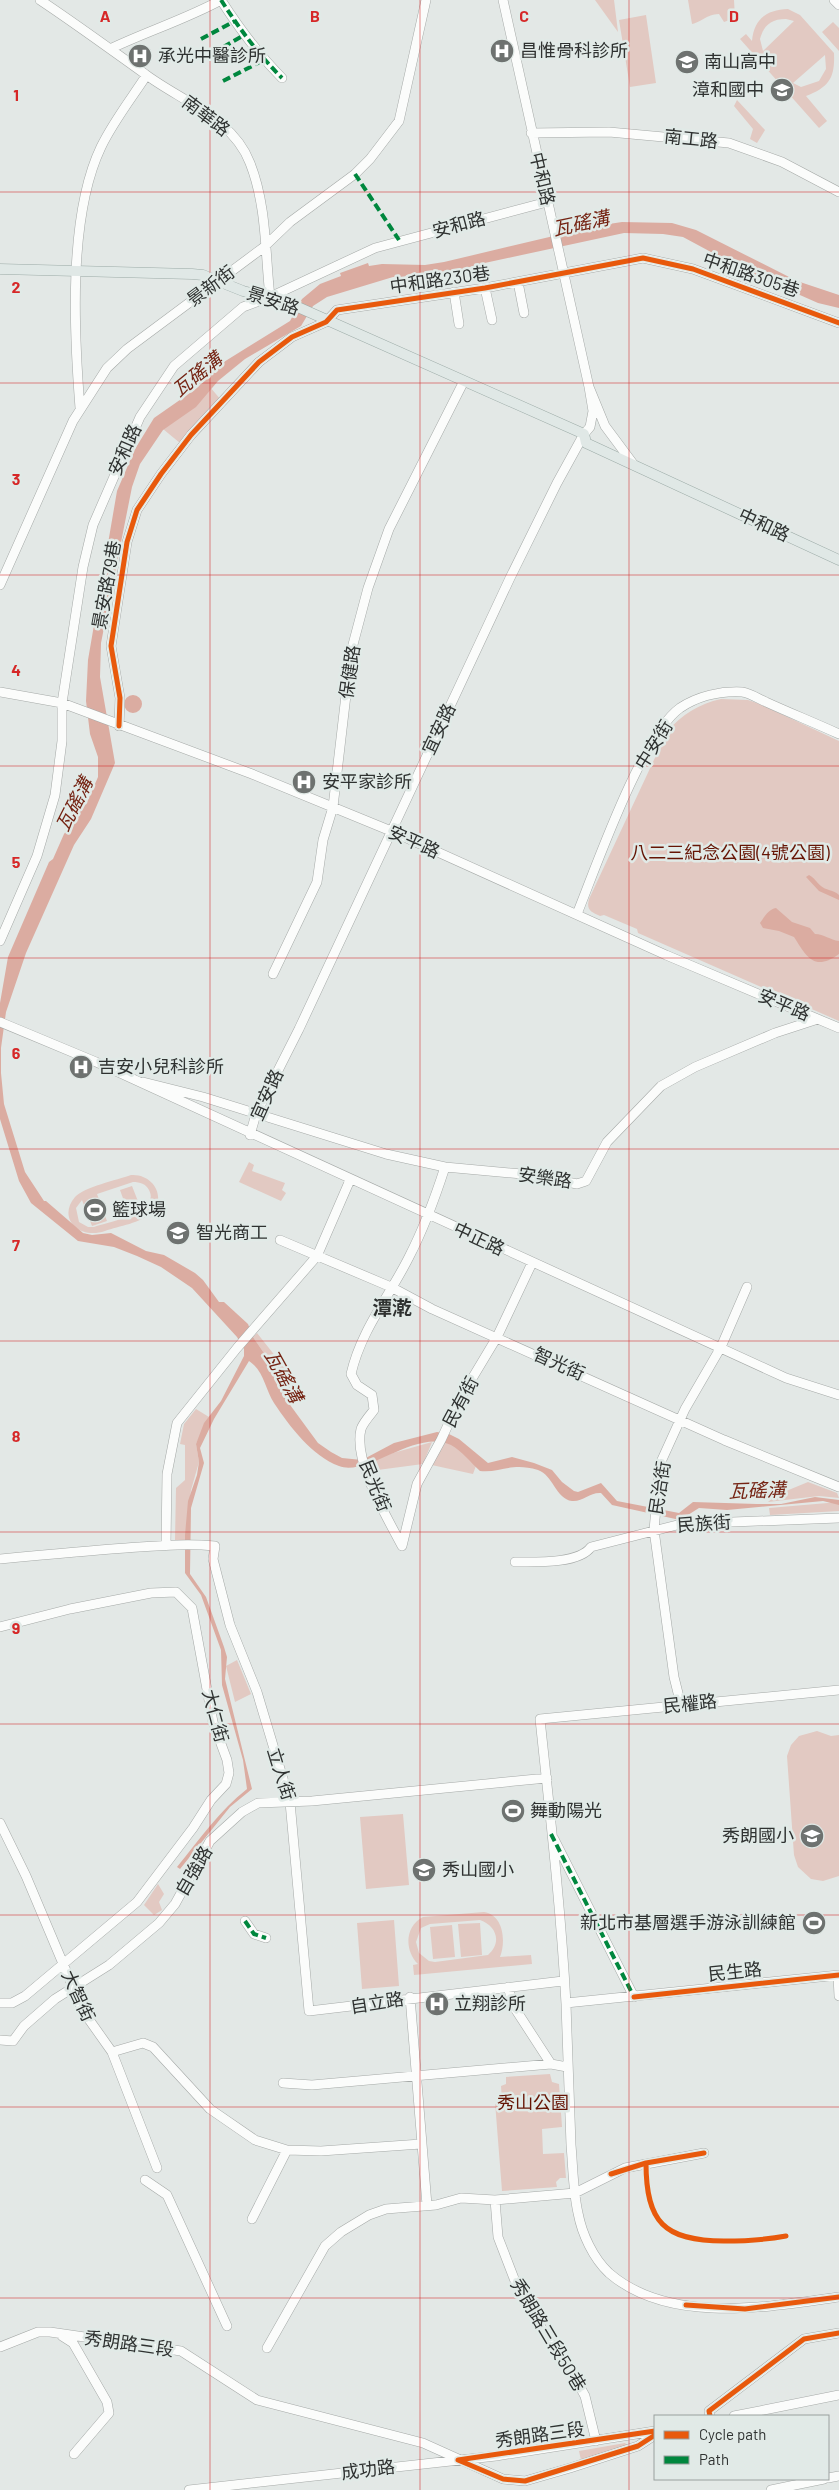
<svg xmlns="http://www.w3.org/2000/svg" width="839" height="2490" font-family="Barlow,'Noto Sans TC',sans-serif">
	<style>
		.green { fill: #e2c9c2; fill-rule: evenodd }
		.water { fill: #dbaca1 }
		.lines { fill: none; stroke-linecap: round; stroke-linejoin: round }
		.minor-casing { stroke: #a5a9a7; stroke-width: 10 }
		.major-casing { stroke: #9caba7; stroke-width: 11 }
		.minor { stroke: #fbfcfb; stroke-width: 9 }
		.major { stroke: #e0e8e6; stroke-width: 10 }
		.quiet { stroke: #00873e; stroke-width: 4; stroke-dasharray: 8 4; stroke-linecap: butt }
		.cycleway-casing { stroke: #e1eae7; stroke-width: 8 }
		.cycleway { stroke: #e8590c; stroke-width: 5 }
		.grid { fill: none; stroke: #d62828; stroke-width: 1; stroke-opacity: 0.55 }
		.labels { text-anchor: middle; stroke-width: 5; stroke-linejoin: round; paint-order: stroke }
		.poi-label { font-size: 18px; fill: #2f3231; stroke: #e1eae7; text-anchor: start }
		.street-label { font-size: 18px; fill: #2f3231; stroke: #e1eae7 }
		.park-label { font-size: 18px; fill: #651404; stroke: #e1eae7 }
		.water-label { font-size: 19px; font-style: italic; fill: #752414; stroke: #e1eae7 }
		.quarter-label { font-size: 20px; font-weight: bold; fill: #2f3231; stroke: #e1eae7 }
		.grid-label { font-size: 16px; text-anchor: middle; font-weight: bold; fill: #d62828; stroke: #e1eae7; stroke-width: 5; stroke-linejoin: round; paint-order: stroke }
	</style>
	<rect width="100%" height="100%" fill="#e3e8e6"/>
	<!-- green -->
	<path class="green" d="M595,0h19l4,32z
		M688,0h46l1,18 -11,4 -5,-8c-14,1 -15,7 -27,10z
		M788,9l12,6 34,38c1,24 -4,34 -28,43l21,25 -8,7 -79,-89 6,-5 6,7c2,-22 14,-31 36,-32zM786,19l8,2 -31,30 -3,-12c4,-14 11,-20 26,-20zM825,55l1,14 -7,12 -18,6 -8,-4z
		M646,15l10,68 -26,4 -11,-67z
		M833,22l6,6v23l-17,-19z
		M737,100l28,30 -8,13 -7,-4 3,-10 -19,-23z
		M210,387l11,13 -41,43 -17,-14z
		M721,699l27,1 12,4 79,37v280l-201,-88 -1,-4 -33,-14 -4,1c-9,-4 -14,-6 -11,-17l78,-167c15,-18 32,-28 54,-33z
		M249,1162l5,3 -2,6 33,12 -3,7 4,3 -5,8 -42,-19z
		M131,1175c21,-2 37,22 20,38 -10,10 -32,13 -46,18 -26,9 -48,-13 -30,-34 9,-10 42,-17 56,-22zM133,1182c7,0 13,2 16,8 12,23 -40,32 -55,37h-6l-9,-5 -3,-14 6,-8 10,26 15,-5 -10,-27z
		M132,1186l9,23 -12,6 -9,-25z
		M257,1333l42,53 -8,5 -9,-6 -5,-13 -24,-35z
		M196,1409l13,8 -13,27 3,18 -8,28 -6,50h-10l1,-52 9,-8v-35l-5,-1 4,-20z
		M441,1438l23,12 13,13 -4,11 -46,-10z
		M432,1442l-9,22 -53,7 -3,-7 19,-9z
		M808,1482l29,11 2,5 -20,-2 -51,6 6,-6z
		M839,1502v9l-69,4 -1,-7z
		M237,1660l14,34 -16,8 -9,-36z
		M817,1731l14,5 8,-1v141l-16,5 -12,-2 -13,-12 -4,-12 -7,-99 4,-11 8,-9z
		M403,1814l6,71 -43,4 -6,-72z
		M158,1884l6,10 -5,8 3,8 -8,5 -10,-10z
		M484,1912c20,3 22,30 16,45l31,-2 1,9 -118,11 -1,-10 5,-1c-14,-14 -13,-38 5,-47zM480,1920c17,6 22,23 8,35l-53,7 -6,-1 -10,-8 -3,-11 5,-14 9,-4z
		M394,1920l5,66 -37,3 -5,-66z
		M480,1923l2,32 -21,2 -3,-33z
		M452,1925l3,32 -22,2 -3,-32z
		M550,2074l2,8 7,2 3,43 -20,2 1,25 21,-1 2,25h-6l-4,4 1,5 -55,4 -7,-89 7,-1 -1,-15 5,-2v-7z
		M625,2443l2,2 -1,2 -45,13 -2,-9z"/>
	<!-- water -->
	<path class="water" d="M622,222l50,1 24,7 101,51 42,14v13l-21,-5 -68,-30 -67,-36 -20,-3 -39,-1 -144,31 -42,12 -45,1 -66,20 -14,9 -12,20 -56,33 -27,22 -22,26 -33,23 -23,34 -8,23 -31,156 -1,34 15,86 -24,56 -17,26 -48,108 -20,59 -5,36v25l3,31 21,68 19,29h2l37,32 9,2 19,-2 35,18 18,4 31,18 8,7 16,22h5l24,22 5,13 24,35 8,26 33,45 13,9 11,6 20,2 32,-17 43,-11 12,2 10,5 29,24 24,-6 22,6 18,7 10,12 12,9 4,1 23,-9 16,18 62,12 14,-11 64,2h24l34,-7 24,3v5l-16,-4 -96,9 -28,-2 -19,12 -68,-15 -11,-12c-11,-1 -18,9 -29,8 -16,-2 -19,-26 -34,-31 -27,-8 -37,3 -58,1 -9,-8 -18,-20 -29,-26 -35,-17 -83,32 -112,21 -27,-10 -49,-39 -65,-63 -9,-14 -10,-32 -25,-42l-35,58 -14,29 4,15 -13,45 -1,66 16,23 18,50 3,10 -2,22 27,110 -22,18 -50,62 -3,-2c23,-28 42,-56 70,-78l-4,-29 -21,-75 -1,-35 -20,-55 -16,-22v-38l3,-34 9,-26 2,-13 -3,-18 8,-21 17,-22 23,-45v-7l-7,-12 -45,-49 -31,-21 -24,-11 -23,-9 -36,-6 -47,-38 -12,-22 -19,-62v-116l8,-46 41,-95 4,-3 11,-25 24,-34 10,-23v-20l-8,-23 -4,-33 2,-41 29,-169 18,-42 19,-31 43,-30 22,-23 71,-44 12,-22 18,-15 21,-8 -1,-3 28,-10 1,3 13,-2 43,1 19,-3 152,-36z
		M124 704a9 9 0 1 1 18 0a9 9 0 1 1-18 0Z
		M809,875c6,3 7,7 12,11 4,4 13,4 18,9v5l-20,-9 -13,-14z
		M776,908l16,14 18,6 5,6c9,0 15,6 24,7v13c-25,18 -32,3 -45,-17l-15,-6 -16,-3 -3,-5c4,-6 9,-14 16,-15z"/>
	<g class="lines">
		<!-- minor casing -->
		<g class="minor-casing">
			<path id="minor" d="M40,0c36,24 70,49 105,74 36,27 88,44 105,89 17,43 15,90 20,134
				M221,0c18,28 37,54 61,78
				M503,0l86,387 16,39 29,39
				M834,0l5,5
				M112,48c36,-17 74,-29 109,-48
				M531,133l78,-1 120,11 53,19 57,30
				M518,282l6,31
				M485,288l7,32
				M454,292l5,32
				M80,408c-6,-76 -12,-192 21,-261 12,-25 30,-48 45,-71
				M0,585l73,-164 34,-53 20,-19 137,-102 26,-25 65,-48 15,-15 29,-38 27,-121
				M0,692l62,11 190,71 139,57 275,124 173,73
				M119,726l1,-28 -9,-52 16,-104 10,-32 24,-36 30,-39 68,-73 33,-25 34,-15 11,-12 148,-22 158,-30 50,11 146,54
				M577,914c19,-47 65,-179 103,-206 18,-12 41,-17 62,-16 8,1 17,7 24,10 24,11 49,21 73,32
				M0,941l37,-85 18,-61 7,-54v-38l21,-136 10,-42 47,-108 34,-51 69,-59 27,-10 105,-49 172,-46
				M273,974l44,-92 6,-42 10,-33 18,-155 17,-64 21,-59 75,-148
				M0,1022l96,40 690,316 53,17
				M143,1082l60,15 183,57 59,13 88,8 44,9 9,-3 21,-39 54,-56 34,-19 80,-34 43,-14
				M250,1135l6,-21 43,-85 211,-451 47,-95 27,-49 6,-7 3,-16 -4,-24
				M280,1240l111,47 41,22 292,131 115,47
				M166,1545l1,-71 10,-51 60,-75 80,-92 33,-76
				M402,1546c-15,-29 -49,-84 -41,-117 2,-6 9,-14 13,-19l-2,-15 -15,-10 -6,-11c10,-44 38,-77 58,-117 15,-29 26,-59 36,-90
				M402,1546l15,-62 24,-44 20,-43 36,-60 35,-74
				M0,1559c42,-4 84,-8 126,-11 30,-2 59,-5 89,-2l-2,13 17,66 27,67 33,110 19,209 254,-30
				M515,1562c20,0 64,2 76,-15l90,-23 158,-6
				M0,1627l70,-18 81,-16 25,-1 16,16 21,114 14,38 2,13 -3,11 -15,16 -18,28 -56,74 -112,94 -13,7h-12
				M839,1690l-299,29c10,95 21,190 26,285 2,47 3,94 5,141 2,22 2,46 7,68 4,21 15,45 31,60 60,52 159,34 230,24
				M681,1705l-7,-28 -20,-147 6,-66 25,-55 36,-62 26,-60
				M0,1823l26,53 57,135 29,41 45,116
				M554,1839l80,158
				M245,1921l9,13 12,4
				M838,1976l1,20
				M508,1987l6,20 37,57
				M410,1997l17,208
				M566,2003l273,-28
				M0,2040l13,1 11,-15 31,-27 54,-34 50,-42 16,-19 35,-63 32,-29 16,-9 54,-2 235,-23
				M112,2052l31,-9 10,4 57,62 45,31 32,10 34,1 100,-7
				M283,2083l29,2 239,-21 16,3
				M145,2180l22,15 60,131
				M495,2200l3,37 17,44 39,69 20,26 11,20 11,45
				M252,2219l35,-69
				M62,2336l11,7 34,59 2,11 -35,41
				M0,2347l38,-15h12l131,19 76,49 166,43 80,36 22,2 45,-13 68,-22 17,-11
				M267,2348l58,-102 16,-14 28,-17 17,-6 50,-4 25,-7 34,2 80,-7 50,-25 79,-15
				M710,2416l-1,-5 95,-72 35,-6
				M734,2416l105,-21
				M828,2478l11,-2
				M189,2490l307,-34 159,-25
				M771,2490l53,-11"/>
		</g>
		<!-- major casing -->
		<g class="major-casing">
			<path id="major" d="M0,269l192,5 11,1 40,16 48,13 293,130 2,9 253,117"/>
		</g>
		<!-- minor -->
		<use href="#minor" class="minor"/>
		<!-- major -->
		<use href="#major" class="major"/>
		<!-- quiet -->
		<path class="quiet" d="M221,0c18,28 37,54 61,78
			M201,39l34,-18
			M213,53l31,-18
			M223,81l41,-21
			M355,174l44,66
			M551,1834l83,163
			M245,1921l9,13 12,4"/>
		<!-- cycleway casing -->
		<g class="cycleway-casing">
			<path id="cycleway" d="M119,726l1,-28 -9,-52 16,-104 10,-32 24,-36 30,-39 68,-73 33,-25 34,-15 11,-12 148,-22 158,-30 50,11 146,54
				M634,1997l205,-22
				M646,2163c0,59 18,78 78,78 21,0 41,-1 62,-5
				M611,2174l35,-11 58,-10
				M686,2305l59,4 94,-12
				M710,2416l-1,-5 95,-72 35,-6
				M458,2460l45,19 22,2 113,-35 17,-11
				M458,2460l197,-29"/>
		</g>
		<!-- cycleway -->
		<use href="#cycleway" class="cycleway"/>
	</g>
	<!-- grid -->
	<path class="grid" d="M210,0v2490M420,0v2490M629,0v2490M0,192h839M0,383h839M0,575h839M0,766h839M0,958h839M0,1149h839M0,1341h839M0,1532h839M0,1724h839M0,1915h839M0,2107h839M0,2298h839"/>
	<!-- icons -->
	<defs>
		<g id="hospital-disc" transform="scale(1.25)"><circle r="9.5" fill="#6e7270" stroke="#e1eae7"/><path d="M-5-5h3v3.5h4V-5h3V5h-3V1.5h-4V5h-3Z" fill="#fff"/></g>
		<g id="school-disc" transform="scale(1.25)"><circle r="9.5" fill="#6e7270" stroke="#e1eae7"/><path d="M0-5L7-2L0 1L-7-2ZM-4 1L0 2.5L4 1V4Q0 6-4 4Z" fill="#fff"/></g>
		<g id="stadium-disc" transform="scale(1.25)"><circle r="9.5" fill="#6e7270" stroke="#e1eae7"/><path d="M0-5a6.5 5 0 1 0 0 10a6.5 5 0 1 0 0-10ZM-3.5-1.8h7v3.6h-7Z" fill="#fff"/></g>
	</defs>
	<g fill-rule="evenodd">
		<use href="#hospital-disc" x="502" y="51"/>
		<use href="#hospital-disc" x="140" y="56"/>
		<use href="#school-disc" x="687" y="62"/>
		<use href="#school-disc" x="782" y="90"/>
		<use href="#hospital-disc" x="304" y="782"/>
		<use href="#hospital-disc" x="81" y="1067"/>
		<use href="#stadium-disc" x="95" y="1210"/>
		<use href="#school-disc" x="178" y="1233"/>
		<use href="#stadium-disc" x="513" y="1811"/>
		<use href="#school-disc" x="812" y="1836"/>
		<use href="#school-disc" x="424" y="1870"/>
		<use href="#stadium-disc" x="814" y="1923"/>
		<use href="#hospital-disc" x="437" y="2004"/>
	</g>
	<g class="labels">
		<!-- poi labels -->
		<g class="poi-label">
			<text x="520" y="57">昌惟骨科診所</text>
			<text x="158" y="62">承光中醫診所</text>
			<text x="704" y="68">南山高中</text>
			<text x="764" y="96" text-anchor="end">漳和國中</text>
			<text x="322" y="788">安平家診所</text>
			<text x="98" y="1073">吉安小兒科診所</text>
			<text x="112" y="1216">籃球場</text>
			<text x="196" y="1239">智光商工</text>
			<text x="530" y="1817">舞動陽光</text>
			<text x="794" y="1842" text-anchor="end">秀朗國小</text>
			<text x="442" y="1876">秀山國小</text>
			<text x="796" y="1929" text-anchor="end">新北市基層選手游泳訓練館</text>
			<text x="454" y="2010">立翔診所</text>
		</g>
		<!-- street labels -->
		<g class="street-label">
			<text transform="translate(206 116) rotate(37)" y="6">南華路</text>
			<text transform="translate(691 139) rotate(6)" y="6">南工路</text>
			<text transform="translate(542 179) rotate(77)" y="6">中和路</text>
			<text transform="translate(459 225) rotate(-15)" y="6">安和路</text>
			<text transform="translate(751 275) rotate(19)" y="6">中和路305巷</text>
			<text transform="translate(440 280) rotate(-8)" y="6">中和路230巷</text>
			<text transform="translate(211 286) rotate(-37)" y="6">景新街</text>
			<text transform="translate(273 301) rotate(18)" y="6">景安路</text>
			<text transform="translate(125 450) rotate(-66)" y="6">安和路</text>
			<text transform="translate(764 525) rotate(25)" y="6">中和路</text>
			<text transform="translate(107 585) rotate(-80)" y="6">景安路79巷</text>
			<text transform="translate(350 672) rotate(-82)" y="6">保健路</text>
			<text transform="translate(439 729) rotate(-65)" y="6">宜安路</text>
			<text transform="translate(654 745) rotate(-58)" y="6">中安街</text>
			<text transform="translate(414 842) rotate(24)" y="6">安平路</text>
			<text transform="translate(784 1005) rotate(23)" y="6">安平路</text>
			<text transform="translate(267 1095) rotate(-66)" y="6">宜安路</text>
			<text transform="translate(545 1178) rotate(8)" y="6">安樂路</text>
			<text transform="translate(479 1239) rotate(25)" y="6">中正路</text>
			<text transform="translate(559 1364) rotate(24)" y="6">智光街</text>
			<text transform="translate(461 1402) rotate(-62)" y="6">民有街</text>
			<text transform="translate(375 1486) rotate(68)" y="6">民光街</text>
			<text transform="translate(660 1488) rotate(-81)" y="6">民治街</text>
			<text transform="translate(704 1524) rotate(-4)" y="6">民族街</text>
			<text transform="translate(690 1704) rotate(-6)" y="6">民權路</text>
			<text transform="translate(215 1716) rotate(75)" y="6">大仁街</text>
			<text transform="translate(281 1774) rotate(73)" y="6">立人街</text>
			<text transform="translate(194 1871) rotate(-60)" y="6">自強路</text>
			<text transform="translate(735 1972) rotate(-6)" y="6">民生路</text>
			<text transform="translate(78 1996) rotate(65)" y="6">大智街</text>
			<text transform="translate(377 2003) rotate(-9)" y="6">自立路</text>
			<text transform="translate(548 2335) rotate(59)" y="6">秀朗路三段50巷</text>
			<text transform="translate(129 2344) rotate(8)" y="6">秀朗路三段</text>
			<text transform="translate(540 2435) rotate(-8)" y="6">秀朗路三段</text>
			<text transform="translate(368 2470) rotate(-7)" y="6">成功路</text>
		</g>
		<!-- park labels -->
		<g class="park-label">
			<text x="730" y="859">八二三紀念公園(4號公園)</text>
			<text x="533" y="2109">秀山公園</text>
		</g>
		<!-- water labels -->
		<g class="water-label">
			<text transform="translate(581 223) rotate(-12)" y="7">瓦磘溝</text>
			<text transform="translate(197 374) rotate(-39)" y="7">瓦磘溝</text>
			<text transform="translate(74 804) rotate(-63)" y="7">瓦磘溝</text>
			<text transform="translate(284 1376) rotate(61)" y="7">瓦磘溝</text>
			<text transform="translate(757 1490) rotate(-2)" y="7">瓦磘溝</text>
		</g>
		<!-- quarter labels -->
		<g class="quarter-label">
			<text x="392" y="1315">潭漧</text>
		</g>
	</g>
	<g class="grid-label">
		<text x="105" y="22">A</text>
		<text x="315" y="22">B</text>
		<text x="524" y="22">C</text>
		<text x="734" y="22">D</text>
		<text x="16" y="101">1</text>
		<text x="16" y="293">2</text>
		<text x="16" y="485">3</text>
		<text x="16" y="676">4</text>
		<text x="16" y="868">5</text>
		<text x="16" y="1059">6</text>
		<text x="16" y="1251">7</text>
		<text x="16" y="1442">8</text>
		<text x="16" y="1634">9</text>
	</g>
	<!-- legend -->
	<rect x="654" y="2415" width="175" height="65" fill="#e1eae7" stroke="#9aa09e"/>
	<rect x="664" y="2431" width="25" height="8" fill="#e8590c" stroke="#9aa09e"/>
	<text x="699" y="2440" font-size="15" fill="#2f3231">Cycle path</text>
	<rect x="664" y="2456" width="25" height="8" fill="#00873e" stroke="#9aa09e"/>
	<text x="699" y="2465" font-size="15" fill="#2f3231">Path</text>
</svg>
